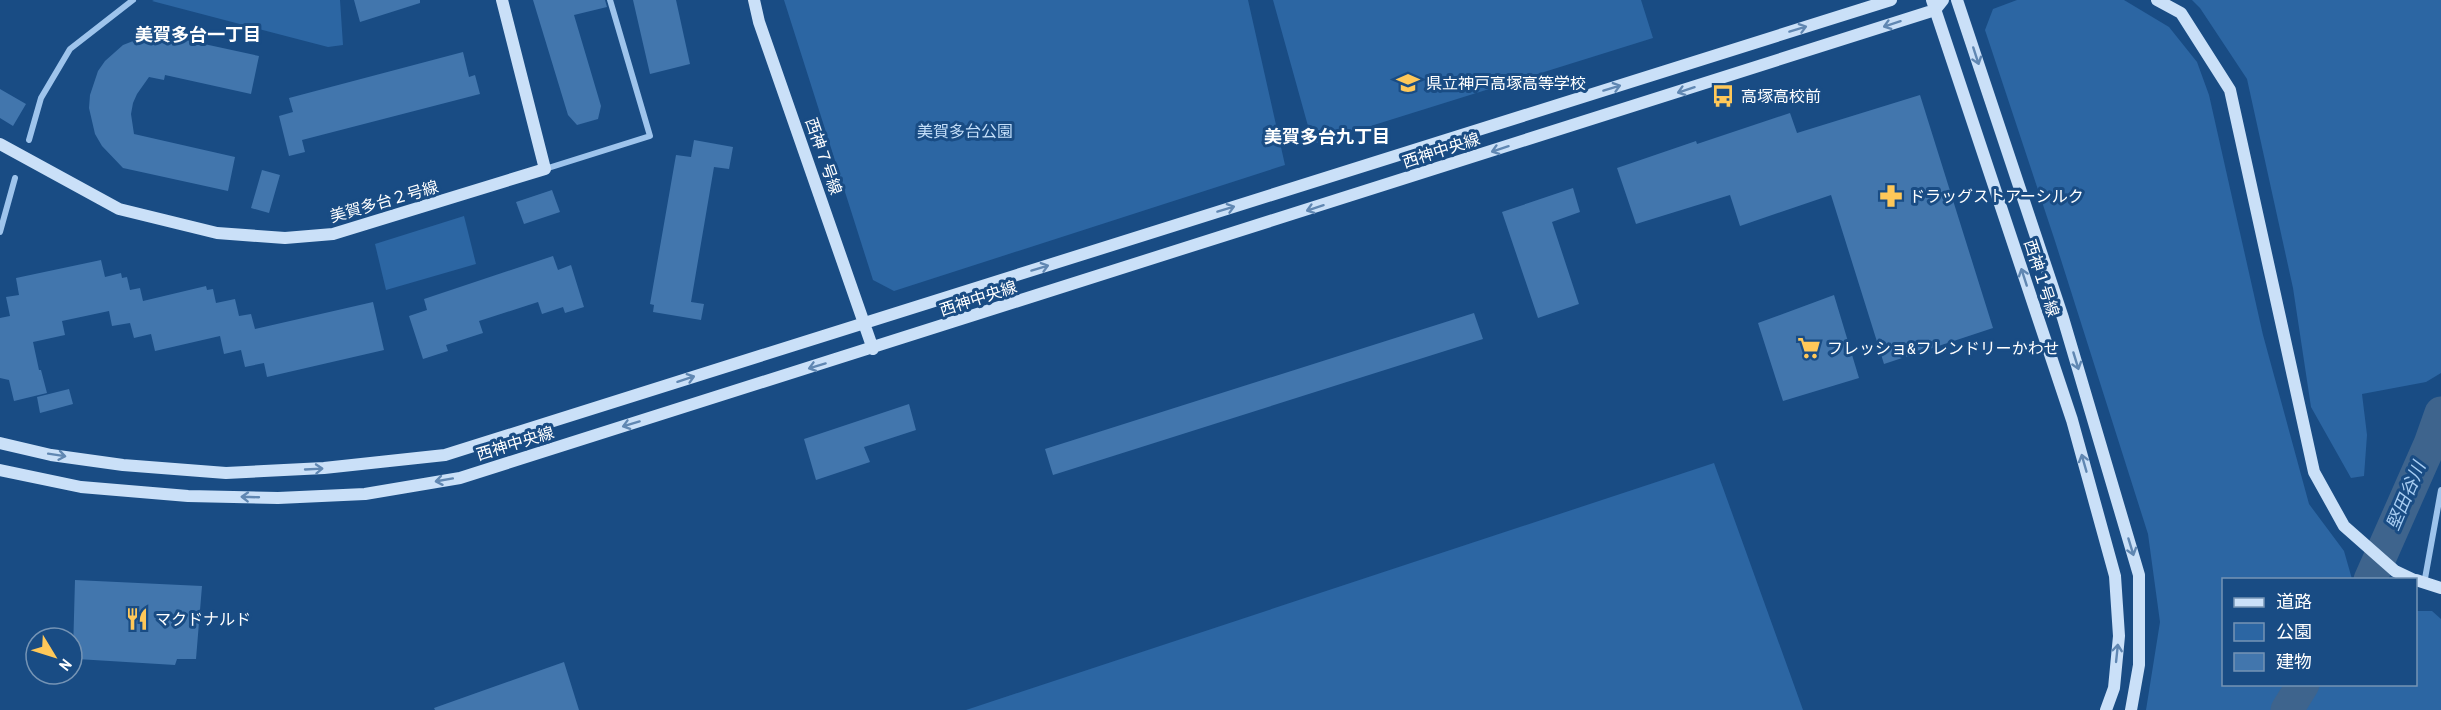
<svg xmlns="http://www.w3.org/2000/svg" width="2441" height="710" font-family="'Archivo Narrow','Noto Sans JP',sans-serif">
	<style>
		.green { fill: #2c66a3 }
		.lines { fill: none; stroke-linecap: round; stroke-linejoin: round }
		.river { stroke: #3e648d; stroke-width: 33 }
		.building { fill: #4276ad }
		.street { stroke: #9ec4ec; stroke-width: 6 }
		.secondary { stroke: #cae0f8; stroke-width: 12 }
		.oneway { stroke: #6087b2 }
		.labels { text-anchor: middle; stroke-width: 6; stroke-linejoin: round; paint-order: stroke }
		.poi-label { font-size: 16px; fill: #fff; stroke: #194c84; text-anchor: start }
		.park-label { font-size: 16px; fill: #c3def9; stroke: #194c84 }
		.street-label { font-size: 16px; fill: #fff; stroke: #194c84 }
		.neighbourhood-label { font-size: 18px; font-weight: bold; fill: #fff; stroke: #194c84 }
		.water-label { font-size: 18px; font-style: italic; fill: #a9cef3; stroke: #194c84 }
	</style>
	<rect width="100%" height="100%" fill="#194c84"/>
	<!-- green -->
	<path class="green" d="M154,0h186l3,45 -15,2 -176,-46z
		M784,0h464l37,165 -391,126 -21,-11z
		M1273,0h368l12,38 -340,106z
		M2017,0h107l45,27 28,35 12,33 54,240 46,169 35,47 8,28 -128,1v104h192v-73h16l9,8v91h-295l14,-88 -12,-88 -93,-293 -70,-211 8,-21z
		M2192,0h249v373l-15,9 -64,12 5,41 -3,41 -13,2 -40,-71 -18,-119 -46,-209 -47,-71z
		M464,216l12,48 -90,26 -11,-46z
		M1714,463l89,247h-837z"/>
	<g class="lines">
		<!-- river -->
		<path class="river" d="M2370,580l60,-136 11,-31
			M2287,710l16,-26"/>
	</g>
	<!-- building -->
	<path class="building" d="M354,0h66v3l-60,19z
		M533,0h72l2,7 -33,8 27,91 -3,13 -21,6 -9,-10z
		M633,0h43l14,64 -40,10z
		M158,34l101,22 -8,38 -86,-19 -1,5 -15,-3 -12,17 -4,9 -2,11 3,20 101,23 -7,34 -105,-23 -21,-22 -7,-12 -6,-26 1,-13 8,-24 7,-10 18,-16 23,-9z
		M463,52l6,25 6,-2 5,19 -178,46 3,12 -16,4 -10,-40 14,-4 -4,-14z
		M0,89l26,15 -13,22 -13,-8z
		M1920,95l73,233 -109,36 -53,-169 -91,31 -10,-31 -94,29 -19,-56 79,-27 1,3 93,-31 7,20z
		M694,140l39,7 -4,22 -15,-2 -23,135 13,2 -3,16 -48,-8 1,-7 -4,-1 26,-149 15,2z
		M262,170l18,5 -11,38 -18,-5z
		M1573,188l7,24 -28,10 27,82 -41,14 -36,-106z
		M552,190l8,22 -36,12 -8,-22z
		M553,256l5,14 13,-5 13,42 -19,6 -2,-6 -21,7 -4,-12 -59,19 4,12 -37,12 2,6 -25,8 -14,-43 18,-6 -3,-11z
		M101,260l4,17 16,-4 1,5 5,-1 3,13 10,-2 3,13 63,-15 1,4 6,-1 3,14 19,-4 4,17 12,-2 4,15 118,-27 11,48 -117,27 -3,-14 -19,4 -4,-17 -17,4 -4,-18 -65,15 -4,-17 -17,4 -4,-15 -18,3 -3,-15 -47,10 3,14 -32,7 6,28h2l6,23 -33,8 -5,-21 -9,-2v-60l10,-2 -4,-19 13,-2 -3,-17z
		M1834,295l25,83 -76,23 -25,-78z
		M1474,313l9,26 -430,136 -8,-26z
		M69,389l4,15 -33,9 -3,-16z
		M909,404l7,26 -52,17 6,15 -54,18 -12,-41z
		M75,580l127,6 -6,73h-19l-2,6 -98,-6 1,-5 -5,-2z
		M564,662l15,48h-144l-1,-2z"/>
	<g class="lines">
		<!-- street -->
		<path class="street" d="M29,140l12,-42 29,-49 63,-49
			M545,169l105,-33 -40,-136
			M0,232l15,-54
			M2424,584l17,-94"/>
		<!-- secondary -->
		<path class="secondary" d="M754,0l5,22 114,327
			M1932,0l140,420 43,156 4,60 -5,52 -8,22
			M1957,0l106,318 76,257v90l-8,45
			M2157,0l24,13 49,77 84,382 30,54 51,45 19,9
			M0,144l119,65 98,24 68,5 48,-4 212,-65 -43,-169
			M0,443l51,12 72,10 103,8 98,-5 121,-13 1446,-455
			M0,470l81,17 107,9 90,2 87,-4 95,-16 1475,-468 8,-10
			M2416,580l25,8"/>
	</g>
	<!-- one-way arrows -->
	<defs><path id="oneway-shaft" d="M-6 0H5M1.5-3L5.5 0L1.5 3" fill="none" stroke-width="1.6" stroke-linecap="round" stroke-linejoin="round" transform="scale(1.5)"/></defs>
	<g class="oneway">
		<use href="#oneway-shaft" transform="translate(1892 24) rotate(162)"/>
		<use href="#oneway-shaft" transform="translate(1798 29) rotate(-17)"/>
		<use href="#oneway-shaft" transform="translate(1976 56) rotate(72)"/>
		<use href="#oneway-shaft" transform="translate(1612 88) rotate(-17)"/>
		<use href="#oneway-shaft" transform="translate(1686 90) rotate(162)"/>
		<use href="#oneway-shaft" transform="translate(1500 149) rotate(162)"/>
		<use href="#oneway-shaft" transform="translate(1315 208) rotate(162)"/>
		<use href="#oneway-shaft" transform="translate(1226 209) rotate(-17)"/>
		<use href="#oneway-shaft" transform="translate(1040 268) rotate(-17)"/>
		<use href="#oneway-shaft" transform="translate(2024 277) rotate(-108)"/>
		<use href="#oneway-shaft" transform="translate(2076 361) rotate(73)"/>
		<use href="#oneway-shaft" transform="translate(817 366) rotate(163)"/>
		<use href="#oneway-shaft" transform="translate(686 379) rotate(-18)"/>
		<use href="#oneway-shaft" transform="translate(631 424) rotate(163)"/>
		<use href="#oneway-shaft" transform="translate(57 455) rotate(9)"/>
		<use href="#oneway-shaft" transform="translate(2084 463) rotate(-106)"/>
		<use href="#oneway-shaft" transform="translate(314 469) rotate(-3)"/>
		<use href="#oneway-shaft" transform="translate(444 480) rotate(170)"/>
		<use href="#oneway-shaft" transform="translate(250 497) rotate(-178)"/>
		<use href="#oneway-shaft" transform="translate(2131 547) rotate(73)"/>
		<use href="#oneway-shaft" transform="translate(2117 653) rotate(-84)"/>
	</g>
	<!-- icons -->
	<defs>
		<g id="school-bare" transform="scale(1.8)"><path d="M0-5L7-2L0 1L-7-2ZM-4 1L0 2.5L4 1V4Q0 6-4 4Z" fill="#ffc859" stroke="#194c84" stroke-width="2.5" paint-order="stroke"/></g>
		<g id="bus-bare" transform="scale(1.8)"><path d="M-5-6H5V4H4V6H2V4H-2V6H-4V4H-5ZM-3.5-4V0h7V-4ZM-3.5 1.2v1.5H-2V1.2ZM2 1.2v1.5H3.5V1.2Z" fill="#ffc859" stroke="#194c84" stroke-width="2.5" paint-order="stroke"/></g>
		<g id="pharmacy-bare" transform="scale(1.8)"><path d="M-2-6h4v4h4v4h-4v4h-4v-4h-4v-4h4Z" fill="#ffc859" stroke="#194c84" stroke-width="2.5" paint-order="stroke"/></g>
		<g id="supermarket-bare" transform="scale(1.8)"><path d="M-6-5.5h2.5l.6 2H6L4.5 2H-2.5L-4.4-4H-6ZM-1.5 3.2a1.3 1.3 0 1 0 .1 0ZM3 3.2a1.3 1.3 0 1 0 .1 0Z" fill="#ffc859" stroke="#194c84" stroke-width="2.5" paint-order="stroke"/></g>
		<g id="restaurant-bare" transform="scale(1.8)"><path d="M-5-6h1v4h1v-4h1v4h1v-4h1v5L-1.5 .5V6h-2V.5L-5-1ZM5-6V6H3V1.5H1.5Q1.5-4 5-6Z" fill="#ffc859" stroke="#194c84" stroke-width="2.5" paint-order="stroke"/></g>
	</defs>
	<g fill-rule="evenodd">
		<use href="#school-bare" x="1408" y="83"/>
		<use href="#bus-bare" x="1723" y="96"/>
		<use href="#pharmacy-bare" x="1891" y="196"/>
		<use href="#supermarket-bare" x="1809" y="348"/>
		<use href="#restaurant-bare" x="137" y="619"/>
	</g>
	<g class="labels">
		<!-- poi labels -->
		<g class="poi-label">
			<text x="1426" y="89">県立神戸高塚高等学校</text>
			<text x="1741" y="102">高塚高校前</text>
			<text x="1909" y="202">ドラッグストアーシルク</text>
			<text x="1827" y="354">フレッショ&amp;フレンドリーかわせ</text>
			<text x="155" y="625">マクドナルド</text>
		</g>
		<!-- park labels -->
		<g class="park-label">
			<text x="965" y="137">美賀多台公園</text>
		</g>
		<!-- street labels -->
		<g class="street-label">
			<text transform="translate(1441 150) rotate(-18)" y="6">西神中央線</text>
			<text transform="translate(824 156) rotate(71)" y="6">西神７号線</text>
			<text transform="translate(384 201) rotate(-16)" y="6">美賀多台２号線</text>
			<text transform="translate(2042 278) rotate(72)" y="6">西神１号線</text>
			<text transform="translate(978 298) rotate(-18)" y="6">西神中央線</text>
			<text transform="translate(515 443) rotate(-17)" y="6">西神中央線</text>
		</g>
		<!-- neighbourhood labels -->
		<g class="neighbourhood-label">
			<text x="198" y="41">美賀多台一丁目</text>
			<text x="1327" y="143">美賀多台九丁目</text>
		</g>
		<!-- water labels -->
		<g class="water-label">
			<text transform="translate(2406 496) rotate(-67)" y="6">堅田谷川</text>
		</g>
	</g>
	<!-- legend -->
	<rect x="2222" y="578" width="195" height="108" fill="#194c84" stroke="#7594b5" stroke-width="1.5"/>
	<rect x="2234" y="598" width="30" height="9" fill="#cae0f8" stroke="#7594b5" stroke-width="1.5"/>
	<text x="2276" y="608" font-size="18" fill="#ffffff">道路</text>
	<rect x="2234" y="623" width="30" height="18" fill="#2c66a3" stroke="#7594b5" stroke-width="1.5"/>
	<text x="2276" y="638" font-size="18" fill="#ffffff">公園</text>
	<rect x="2234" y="653" width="30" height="18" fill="#4276ad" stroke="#7594b5" stroke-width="1.5"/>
	<text x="2276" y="668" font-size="18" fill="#ffffff">建物</text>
	<!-- north arrow -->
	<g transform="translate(54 656) rotate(128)"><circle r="28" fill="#194c84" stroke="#7594b5" stroke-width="1.5"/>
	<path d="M0-4.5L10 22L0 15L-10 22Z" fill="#ffc859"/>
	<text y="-9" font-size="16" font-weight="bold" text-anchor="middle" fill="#ffffff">N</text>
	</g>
</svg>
